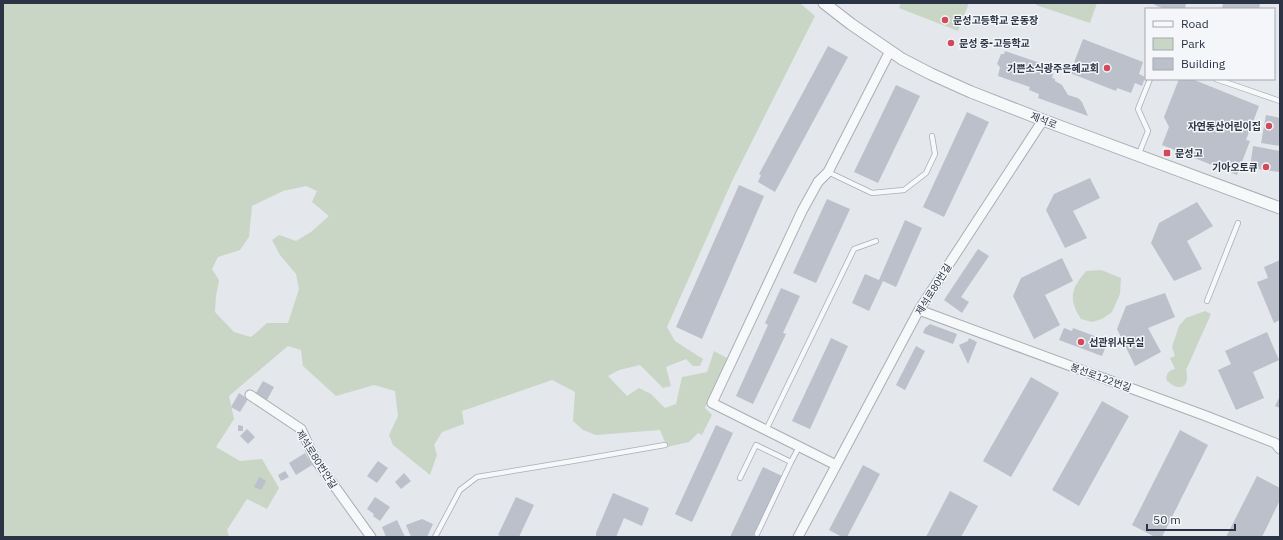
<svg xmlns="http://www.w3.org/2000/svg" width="1283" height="540" font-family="'IBM Plex Sans','Noto Sans KR',sans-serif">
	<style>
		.green { fill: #c9d6c5; fill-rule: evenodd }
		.building { fill: #bbc0ca }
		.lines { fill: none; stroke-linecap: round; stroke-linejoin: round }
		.service-casing { stroke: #a9aeb7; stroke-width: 6 }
		.minor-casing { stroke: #a9aeb7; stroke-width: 11 }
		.tertiary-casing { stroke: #a9aeb7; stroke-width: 13 }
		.service { stroke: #f7f8fa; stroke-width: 4.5 }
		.minor { stroke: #f7f8fa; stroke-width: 9 }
		.tertiary { stroke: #f7f8fa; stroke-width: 11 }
		.poi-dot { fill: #d1495b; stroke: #f4f6f9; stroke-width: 1.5 }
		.labels { text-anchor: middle; stroke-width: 3; stroke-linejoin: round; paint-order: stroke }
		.poi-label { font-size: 10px; font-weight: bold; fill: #2b3445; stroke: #f4f6f9; text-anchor: start }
		.street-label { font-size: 10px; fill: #2b3445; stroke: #f4f6f9 }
	</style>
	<rect width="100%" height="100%" fill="#e4e7ec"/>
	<!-- green -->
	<path class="green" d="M3,3h797l15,13 -82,163 -66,148 8,14 28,18 -3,7h-7l-7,-7 -20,8 5,19 -8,2 -23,-23 -21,5 -11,6 19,20 12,-8 12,6 14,14 11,-4 6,-27 25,-5 7,-21 13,7 -22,50 7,7 -10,20 -4,-2 -9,9 -22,5 -7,-17 -64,5 -13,-5 -10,-9 2,-29 -23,-12 -90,31 2,13 -22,8 -8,13 3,10 -7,20 -37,-30 -4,-10 9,-19 -3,-25 -21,-6 -38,11 -33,-30 -2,-16 -13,-4 -59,50 5,23 -18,28 24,14 22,-2 17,29 -12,21 -20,-10 -20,31 2,7h-226zM306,186l11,5 -5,11 17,14 -18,16 -15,9 -17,-6 -7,5 8,15 16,19 3,15 -11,34h-21l-16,14 -17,-5 -19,-20 1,-16 3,-16 -7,-11 6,-12 22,-7 9,-13 3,-31 31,-15z
		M901,3h68l-11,28 -59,-23z
		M1036,3h61l-7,20 -54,-18z
		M1101,270l20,8 -1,16 -8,18 -10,7 -10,3 -11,-3c-13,-20 -10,-30 5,-48z
		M1205,311l6,3 -25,56c2,7 2,18 -8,17 -4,0 -8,-4 -11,-6 -2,-6 2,-11 8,-12l-5,-11 5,-2 -3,-9 7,-21 7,-8z"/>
	<!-- building -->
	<path class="building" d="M1151,3h35l-1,6h-21z
		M1223,3h35l2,1 -1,5h-37z
		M1083,39l60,23 -4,12 6,3 -3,9 -7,-3 -4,10 -14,-5 -1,3 -46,-18z
		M828,46l20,11 -73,135 -17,-10 3,-7 -2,-1z
		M1005,51l47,16 -1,6 2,1 -1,4 3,1v2l7,4 6,10 10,3 4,4 6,14 -50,-18 1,-4 -10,-4 1,-3 -32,-11 2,-9 -3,-3 4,-10h3z
		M1179,79h13l67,27 -13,34 4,1 -13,34 -75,-30 7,-18 -5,-10z
		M896,85l24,11 -42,87 -24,-11z
		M967,112l22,10 -45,95 -21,-10z
		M1266,115l14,3v28l-19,-3z
		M1253,146l27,5v21l-30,-4z
		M1090,178l10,20 -27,13 14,27 -22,10 -19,-38 8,-16z
		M739,185l25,11 -62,143 -26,-12z
		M827,199l23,10 -34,74 -23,-10z
		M1197,202l16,24 -26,15 15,28 -28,12 -23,-38 8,-20z
		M905,220l17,8 -26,59 -13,-6 -14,30 -17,-8 13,-29 14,6z
		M978,249l11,7 -28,41 8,5 -7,11 -18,-13z
		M1062,258l11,23 -28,14 15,30 -26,14 -21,-43 8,-18z
		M1280,260v60l-6,3 -17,-41 11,-4 -4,-11z
		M781,288l19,8 -17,37 3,1 -33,70 -17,-8 32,-71 -3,-2z
		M1165,293l10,24 -27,11 13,24 -26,14 -18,-37 9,-23z
		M930,324l27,10 -4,10 -30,-11 2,-5z
		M1064,328l8,3 1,-3 27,10 -1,5 7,3 -4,10 -43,-16z
		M1267,332l12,28 -26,12 11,26 -28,12 -18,-40 13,-6 -6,-13z
		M831,338l17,8 -38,83 -18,-8z
		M969,338l8,4 -9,22 -9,-19 9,-4z
		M916,346l9,5 -20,39 -9,-5z
		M1031,377l28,16 -48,84 -28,-16z
		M263,381l11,6 -7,13 -11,-7z
		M239,393l9,6 -8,13 -9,-5z
		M1280,396v12l-5,-2z
		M1102,401l27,15 -50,90 -27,-16z
		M238,425l5,1v5h-5z
		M716,425l17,8 -41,89 -17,-8z
		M247,429l8,8 -7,7 -8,-8z
		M1180,430l28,15 -46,92h-7l-23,-12z
		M305,453l7,12 -16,10 -7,-12z
		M378,461l10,7 -11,15 -10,-7z
		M863,465l17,9 -33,63h-5l-13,-7z
		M763,467l19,9 -29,61h-23z
		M285,471l4,6 -8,4 -3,-6z
		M404,473l7,8 -10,8 -6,-7z
		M1257,476l23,12v12l-18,37h-36z
		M259,477l7,4 -5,9 -7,-3z
		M950,491l28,15 -17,31h-35z
		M613,493l36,15 -7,18 -18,-8 -8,19h-20v-4z
		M375,497l15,10 -10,14 -7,-5 1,-2 -7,-5z
		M516,497l18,8 -15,32h-16l-5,-2z
		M422,519l11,5 -6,13h-16l-5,-12z
		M397,520l8,17h-19l-4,-10z"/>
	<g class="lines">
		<!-- service casing -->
		<g class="service-casing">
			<path id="service" d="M1216,79l64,22
				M1138,156l10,-25 -10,-22 12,-30
				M828,172l44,21 32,-3 22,-17 9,-19 -3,-18
				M1207,301l31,-78
				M766,430l88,-181 22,-8
				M740,478l16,-33 35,17 8,-15
				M757,534l34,-72
				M435,537l25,-47 17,-13 96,-16 92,-16"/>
		</g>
		<!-- minor casing -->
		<g class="minor-casing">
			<path id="minor" d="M919,310l287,106 69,27 5,6
				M250,395l51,34 14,30 56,78
				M836,465l-124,-62 90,-192 16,-29 10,-10 62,-121
				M798,537l121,-227 124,-190"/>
		</g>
		<!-- tertiary casing -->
		<g class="tertiary-casing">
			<path id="tertiary" d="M824,3l27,21 51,35 29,15 40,18 72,28 237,88"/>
		</g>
		<!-- service -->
		<use href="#service" class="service"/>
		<!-- minor -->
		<use href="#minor" class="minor"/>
		<!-- tertiary -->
		<use href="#tertiary" class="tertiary"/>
	</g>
	<!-- markers -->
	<g class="poi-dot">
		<circle cx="945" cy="20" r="4"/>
		<circle cx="951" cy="43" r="4"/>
		<circle cx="1107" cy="68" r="4"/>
		<circle cx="1269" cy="126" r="4"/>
		<rect x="1163" y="149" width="8" height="8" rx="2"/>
		<circle cx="1266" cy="167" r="4"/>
		<circle cx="1081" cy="342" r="4"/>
	</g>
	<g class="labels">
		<!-- poi labels -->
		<g class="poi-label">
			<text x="953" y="24">문성고등학교 운동장</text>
			<text x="959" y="47">문성 중-고등학교</text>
			<text x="1099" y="72" text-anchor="end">기쁜소식광주은혜교회</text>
			<text x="1261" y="130" text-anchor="end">자연동산어린이집</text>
			<text x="1175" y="157">문성고</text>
			<text x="1258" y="171" text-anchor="end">기아오토큐</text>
			<text x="1089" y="346">선관위사무실</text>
		</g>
		<!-- street labels -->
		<g class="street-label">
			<text transform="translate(1044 120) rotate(21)" y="4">제석로</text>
			<text transform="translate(933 289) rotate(-58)" y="4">제석로80번길</text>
			<text transform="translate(1101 377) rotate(20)" y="4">봉선로122번길</text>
			<text transform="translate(317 459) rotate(58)" y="4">제석로80번안길</text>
		</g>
	</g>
	<!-- border -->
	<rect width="1283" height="540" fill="none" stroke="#2b3445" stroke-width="8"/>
	<!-- legend -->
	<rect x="1145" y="8" width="130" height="72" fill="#f4f6f9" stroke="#a4a8b1"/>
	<rect x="1153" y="21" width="20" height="6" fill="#f7f8fa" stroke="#a4a8b1"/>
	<text x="1181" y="28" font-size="12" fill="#2b3445">Road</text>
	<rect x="1153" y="38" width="20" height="12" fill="#c9d6c5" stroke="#a4a8b1"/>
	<text x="1181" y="48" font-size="12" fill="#2b3445">Park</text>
	<rect x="1153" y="58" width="20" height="12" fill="#bbc0ca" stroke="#a4a8b1"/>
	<text x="1181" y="68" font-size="12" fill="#2b3445">Building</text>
	<!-- scale -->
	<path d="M1147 524v6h88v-6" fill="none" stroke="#2b3445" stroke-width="2"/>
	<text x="1153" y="524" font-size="12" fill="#2b3445" stroke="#f4f6f9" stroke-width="3" paint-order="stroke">50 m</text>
</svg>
